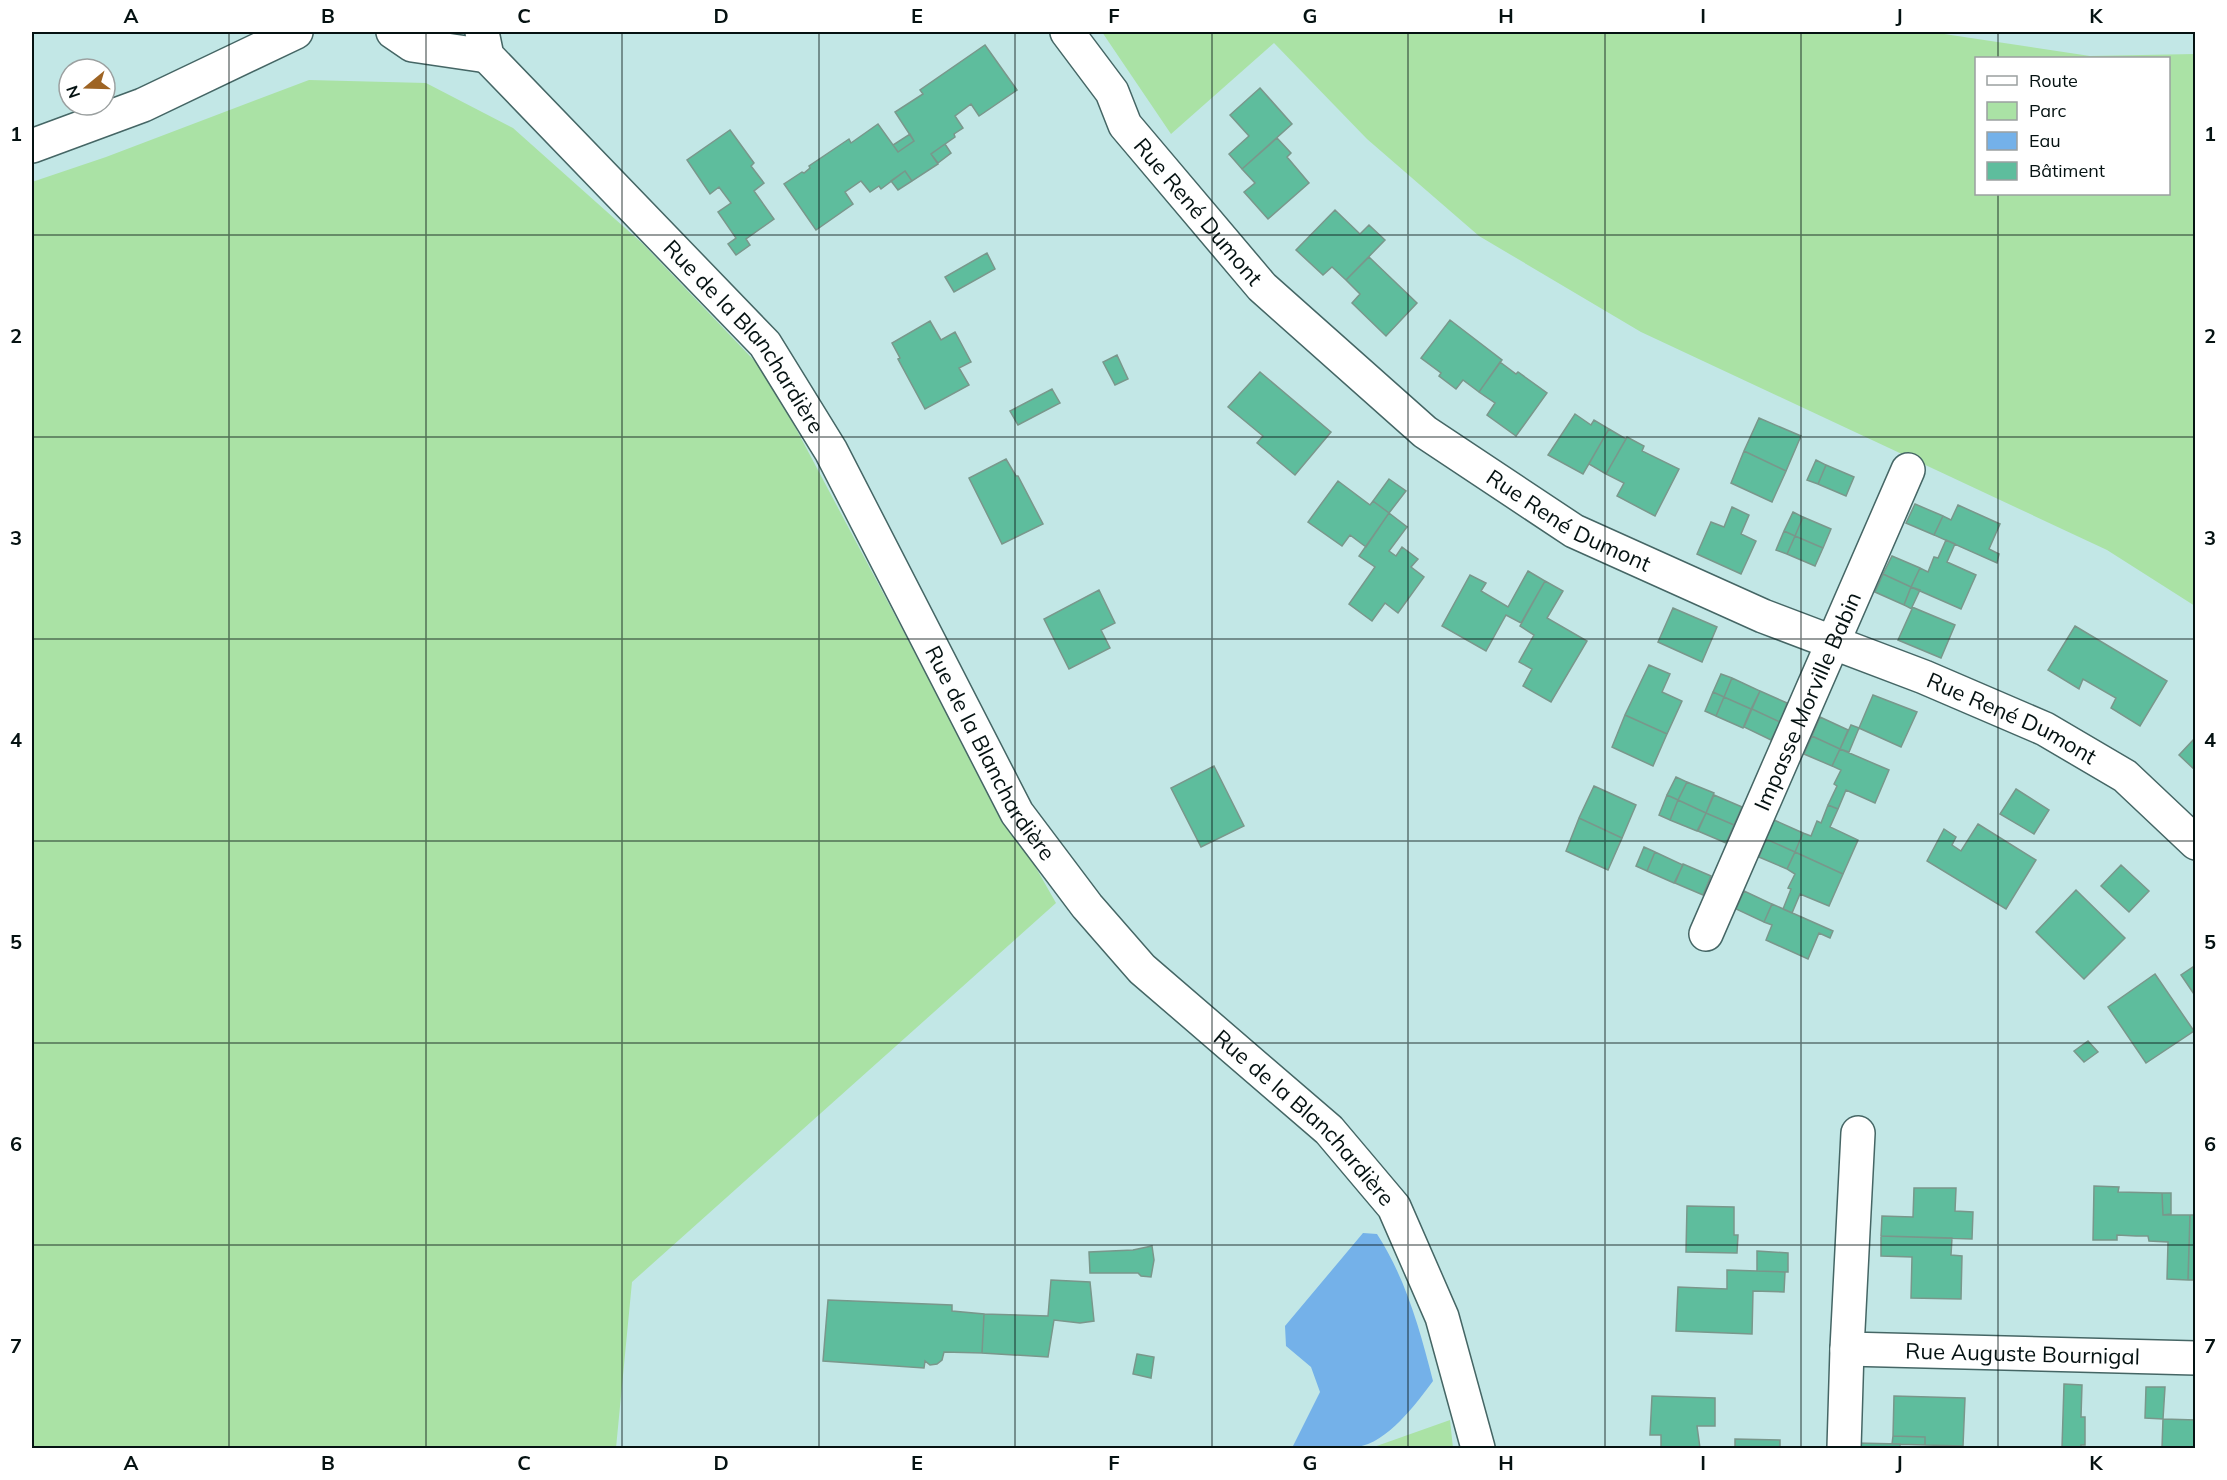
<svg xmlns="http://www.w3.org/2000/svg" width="2227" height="1480" font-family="Mulish,sans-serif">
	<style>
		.green { fill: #aae2a5; fill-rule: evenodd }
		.water { fill: #74b1e9 }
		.building { fill: #5ebd9d; stroke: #79978b; stroke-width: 1.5 }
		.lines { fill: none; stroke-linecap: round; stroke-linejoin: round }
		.minor-casing { stroke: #456665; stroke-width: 36 }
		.secondary-casing { stroke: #456665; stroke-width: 36 }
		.minor { stroke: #fff; stroke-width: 33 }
		.secondary { stroke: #fff; stroke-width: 33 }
		.grid { fill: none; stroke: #051212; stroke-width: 1.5; stroke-opacity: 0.55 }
		.labels { text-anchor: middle; stroke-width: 6; stroke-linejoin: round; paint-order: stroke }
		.street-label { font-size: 22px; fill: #051212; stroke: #fff }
		.neatline { fill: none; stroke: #051212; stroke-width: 2 }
		.grid-label { font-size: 20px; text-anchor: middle; font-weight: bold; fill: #051212 }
	</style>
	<rect width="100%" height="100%" fill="#c2e7e6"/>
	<!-- green -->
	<path class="green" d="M1102,32h829l159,24 105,-2v552l-88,-56 -466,-218 -162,-96 -112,-97 -93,-96 -103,91zM1976,58h192v136h-192z
		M309,80l117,3 87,45 130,116 124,130 166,313 123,216 -424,379 -16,166h-584v-1266l74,-25z
		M1450,1420l3,28h-82z"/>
	<!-- water -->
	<path class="water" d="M1363,1233l14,1c29,45 43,96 56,147 -17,23 -46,62 -76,66 -21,3 -43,2 -65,1l28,-56 -9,-25 -25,-21 -1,-20z"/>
	<!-- building -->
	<path class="building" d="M985,45l32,45 -38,26 -8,-12 -16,12 8,12 -9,6 1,3 -24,17 7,10 -26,17 -7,-10 -24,18 -2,-3 -9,6 -9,-11 -16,11 8,12 -37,26 -32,-46 18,-12 2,1 6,-5 -1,-2 40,-27 2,4 27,-19 20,28 16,-11 -19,-29 28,-18 -3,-4z
		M1260,88l32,36 -50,45 -13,-15 20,-18 -19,-21z
		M730,130l24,33 -3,3 13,17 -10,8 20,28 -28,20 4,6 -14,10 -8,-11 8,-6 -18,-26 13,-9 -12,-16 -9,7 -23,-34z
		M910,134l4,7 -16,11 -5,-7z
		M1277,138l14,15 -4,4 22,26 -41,36 -24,-27 11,-9 -13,-14z
		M945,144l6,9 -13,10 -7,-9z
		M905,171l7,10 -14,9 -7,-9z
		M1335,210l25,24 9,-9 16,15 -39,40 -14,-13 -9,8 -27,-25z
		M987,253l8,16 -41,23 -9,-15z
		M1369,257l48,46 -31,33 -34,-33 8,-9 -14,-14z
		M1450,320l52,40 -23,32 -16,-12 -7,9 -17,-13 2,-3 -20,-15z
		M930,321l11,19 14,-8 16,30 -12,6 10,17 -44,24 -27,-50 2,-1 -8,-15z
		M1117,355l11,24 -13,6 -12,-23z
		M1500,362l16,12 2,-2 29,21 -31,43 -29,-21 8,-12 -16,-11z
		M1260,372l71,60 -36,43 -38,-32 6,-7 -35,-29z
		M1052,389l8,14 -42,22 -8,-14z
		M1575,414l16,11 3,-5 15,9 -26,45 -35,-19z
		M1759,418l42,18 -15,35 -42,-20z
		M1609,429l17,10 -20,35 -17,-10z
		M1627,437l17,9 -2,5 37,18 -24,47 -38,-20 7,-13 -18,-9z
		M1744,451l42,20 -14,31 -41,-19z
		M1006,459l10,17h2l25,48 -41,20 -33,-66z
		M1816,460l10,5 -8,19 -11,-4z
		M1826,465l28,12 -8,19 -28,-12z
		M1389,479l17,12 -17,22 -16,-12z
		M1338,481l32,24 3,-4 16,12 -23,34 -16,-12 -8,11 -34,-24z
		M1915,504l28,12 -9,19 -28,-12z
		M1958,505l42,19 -11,25 10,5 -2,9 -63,-28 9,-19 8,4z
		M1732,507l17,8 -8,19 15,7 -15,33 -44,-20 14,-32 13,5z
		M1793,512l10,5 -8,19 -11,-5z
		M1389,513l18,14 -18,24 7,5 6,-9 16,12 -7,8 13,10 -26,36 -13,-10 -13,18 -23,-17 26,-37 -16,-11z
		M1803,517l28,12 -8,19 -28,-12z
		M1784,531l11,5 -8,18 -11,-4z
		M1795,536l28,12 -8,18 -28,-12z
		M1946,540l9,4 -8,18 29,13 -15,34 -50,-22 9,-19 8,4 6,-15 4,1z
		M1892,556l28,12 -9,19 -28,-13z
		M1528,571l17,10 -24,42 -15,-8 -20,36 -44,-25 28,-51 16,8 -5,8 27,16z
		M1883,574l28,13 -7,18 -29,-13z
		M1545,581l18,10 -16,27 40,23 -36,61 -28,-16 9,-17 -13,-7 15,-27 -14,-9z
		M1911,587l9,3 -8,17 43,18 -14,33 -43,-18 14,-31 -8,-4z
		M1099,590l16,33 -14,7 9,18 -41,21 -25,-50z
		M1673,608l44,19 -15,35 -44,-20z
		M2075,626l92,55 -27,45 -29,-18 5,-10 -33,-19 -4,10 -31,-19z
		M1649,665l21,9 -8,18 20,9 -15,33 -42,-19z
		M1721,674l11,4 -8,19 -11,-5z
		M1732,678l28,13 -9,18 -27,-12z
		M1760,691l27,12 -7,19 -28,-13z
		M1713,692l11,5 -8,19 -11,-5z
		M1873,695l44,17 -16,35 -42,-19z
		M1724,697l27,12 -8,19 -27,-12z
		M1752,709l28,13 -9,18 -27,-13z
		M1625,715l42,19 -14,32 -41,-19z
		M1820,717l28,13 -8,19 -28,-13z
		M1851,725l8,3 -10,24 -9,-3z
		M1812,736l28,13 -8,17 -28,-12z
		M2196,737v34l-17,-16z
		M1840,749l49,21 -14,33 -29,-13 -8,19 -10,-4 9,-19 -3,-2 7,-14 -9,-4z
		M1214,766l30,60 -43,21 -30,-59z
		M1676,777l11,5 -9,18 -11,-5z
		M1687,782l27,11 -8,20 -28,-13z
		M1594,786l42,19 -14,33 -43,-20z
		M2016,789l33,21 -15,24 -34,-20z
		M1667,795l11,5 -8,20 -11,-5z
		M1714,795l28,12 -8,18 -28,-12z
		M1678,800l28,13 -9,18 -27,-11z
		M1828,805l10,4 -8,18 28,13 -15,34 -48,-22 8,-19 8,3 6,-15 4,2z
		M1706,813l28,12 -8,18 -28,-12z
		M1579,818l43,20 -14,32 -42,-19z
		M1774,820l29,13 -8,19 -29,-13z
		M1978,824l58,36 -30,49 -79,-48 17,-32 12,8 -4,8 9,6z
		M1766,839l29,13 -8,17 -28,-12z
		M1644,847l11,5 -8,19 -11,-5z
		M1655,852l28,13 -9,18 -27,-12z
		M1795,852l48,22 -14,32 -29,-12 -8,19 -9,-4 8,-20 -3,-1 7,-14 -8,-5z
		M1683,864l28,12 -8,19 -28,-12z
		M2121,865l28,26 -20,21 -28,-26z
		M2076,890l49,48 -41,41 -48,-47z
		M1744,891l28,13 -8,18 -28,-13z
		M1772,904l61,27 -3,7 -11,-5 -11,26 -42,-19 6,-15 -8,-3z
		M2196,965v32l-15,-22z
		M2155,974l39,57 -48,32 -38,-56z
		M2088,1041l10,11 -14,10 -10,-11z
		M2094,1186l25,1 -1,5 44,1 1,22h27l-2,65 -21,-1 1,-37 -19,-1 -1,-5h-12l-19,-1v5h-24z
		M1914,1188h42l-1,23 18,1 -1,27 -91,-3 1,-20 31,1z
		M2162,1193h9v21l-8,1z
		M1687,1206l47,1v28h4l-1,18 -51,-1z
		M2190,1215h6v65h-8z
		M1881,1236l71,2 -1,17 11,1 -1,43 -50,-1 1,-41 -31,-1z
		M1152,1246l2,14 -3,17 -10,-1 -3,-3h-48l-1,-21 44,-2z
		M1757,1251l31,2v19l-31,-1z
		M1727,1270l58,2 -1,20 -31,-1 -1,43 -76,-3 2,-44 49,2z
		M1051,1280l39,2 4,39 -14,2 -26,-3 -6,37 -66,-4 2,-39 64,2z
		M828,1300l124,5v6l32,3 -2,39 -38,-1 -2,8 -5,4 -7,1 -5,-4 -1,7 -101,-7z
		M1137,1354l17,3 -3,21 -18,-4z
		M2064,1384l18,1 -1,32h4v28h-4v3h-19z
		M2146,1387h19l-2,32 -18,-1z
		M1652,1396l63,2v28h-18l3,22h-39v-13h-11z
		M1894,1396l71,2 -2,48 -38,-1v-8l-32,-1z
		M2163,1419l33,1v28h-34z
		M1893,1436l32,1v8l-33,-1z
		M1735,1439l45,1v8h-45z
		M1855,1443l45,1v4h-45z"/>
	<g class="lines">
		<!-- minor casing -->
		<g class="minor-casing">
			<g id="minor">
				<path d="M393,32l19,13 75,11"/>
				<path id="s1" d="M482,32l5,24 278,288 66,107 186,362 70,93 55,63 187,161 65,77 48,110 36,131"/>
				<path id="s2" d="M1067,32l45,60 13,33 137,162 163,145 149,99 189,85 161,61 121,52 80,47 71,67"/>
				<path id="s3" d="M1706,934l202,-464"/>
				<path id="s4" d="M1858,1133l-11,216 349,9"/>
				<path d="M1844,1448l3,-99"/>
			</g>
		</g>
		<!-- secondary casing -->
		<g class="secondary-casing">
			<path id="secondary" d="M32,146l111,-41 153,-73"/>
		</g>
		<!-- minor -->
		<use href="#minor" class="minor"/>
		<!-- secondary -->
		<use href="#secondary" class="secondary"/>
	</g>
	<!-- grid -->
	<path class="grid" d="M229,32v1416M426,32v1416M622,32v1416M819,32v1416M1015,32v1416M1212,32v1416M1408,32v1416M1605,32v1416M1801,32v1416M1998,32v26M1998,194v1254M32,235h2164M32,437h2164M32,639h2164M32,841h2164M32,1043h2164M32,1245h2164"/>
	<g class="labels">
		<!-- street labels -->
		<g class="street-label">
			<text dy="8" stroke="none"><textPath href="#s2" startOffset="224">Rue René Dumont</textPath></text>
			<text dy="8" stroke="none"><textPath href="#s1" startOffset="406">Rue de la Blanchardière</textPath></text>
			<text dy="8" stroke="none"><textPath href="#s2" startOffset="710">Rue René Dumont</textPath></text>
			<text dy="8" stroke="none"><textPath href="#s3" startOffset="254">Impasse Morville Babin</textPath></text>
			<text dy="8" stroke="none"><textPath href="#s2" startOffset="1196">Rue René Dumont</textPath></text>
			<text dy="8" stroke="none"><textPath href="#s1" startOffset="892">Rue de la Blanchardière</textPath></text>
			<text dy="8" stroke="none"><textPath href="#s1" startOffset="1378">Rue de la Blanchardière</textPath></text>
			<text dy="8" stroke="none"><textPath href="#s4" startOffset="392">Rue Auguste Bournigal</textPath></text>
		</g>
	</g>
	<!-- border -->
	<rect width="2227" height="1480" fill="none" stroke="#ffffff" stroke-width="66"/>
	<!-- legend -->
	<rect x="1975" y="57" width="195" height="138" fill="#ffffff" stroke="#9ba0a0" stroke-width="1.5"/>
	<rect x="1987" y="76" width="30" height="9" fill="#ffffff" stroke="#9ba0a0" stroke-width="1.5"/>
	<text x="2029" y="87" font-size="18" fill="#051212">Route</text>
	<rect x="1987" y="102" width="30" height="18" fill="#aae2a5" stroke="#9ba0a0" stroke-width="1.5"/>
	<text x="2029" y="117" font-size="18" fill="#051212">Parc</text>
	<rect x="1987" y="132" width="30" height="18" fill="#74b1e9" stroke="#9ba0a0" stroke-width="1.5"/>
	<text x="2029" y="147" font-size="18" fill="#051212">Eau</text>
	<rect x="1987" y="162" width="30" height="18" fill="#5ebd9d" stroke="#9ba0a0" stroke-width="1.5"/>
	<text x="2029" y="177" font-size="18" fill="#051212">Bâtiment</text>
	<!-- north arrow -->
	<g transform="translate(87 87) rotate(251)"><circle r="28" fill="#ffffff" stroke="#9ba0a0" stroke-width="1.5"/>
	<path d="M0-4.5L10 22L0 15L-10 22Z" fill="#9e6424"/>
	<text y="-9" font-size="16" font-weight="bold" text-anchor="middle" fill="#051212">N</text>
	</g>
	<rect x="33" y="33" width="2161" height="1414" class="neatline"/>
	<g class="grid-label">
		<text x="131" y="23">A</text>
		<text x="328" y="23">B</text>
		<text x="524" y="23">C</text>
		<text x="721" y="23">D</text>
		<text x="917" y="23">E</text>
		<text x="1114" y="23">F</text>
		<text x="1310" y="23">G</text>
		<text x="1506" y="23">H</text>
		<text x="1703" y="23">I</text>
		<text x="1899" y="23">J</text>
		<text x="2096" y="23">K</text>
		<text x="16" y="141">1</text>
		<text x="2210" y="141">1</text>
		<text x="16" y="343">2</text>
		<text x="2210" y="343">2</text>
		<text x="16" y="545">3</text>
		<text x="2210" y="545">3</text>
		<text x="16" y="747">4</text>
		<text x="2210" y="747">4</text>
		<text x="16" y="949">5</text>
		<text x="2210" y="949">5</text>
		<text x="16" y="1151">6</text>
		<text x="2210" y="1151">6</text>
		<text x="16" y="1353">7</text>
		<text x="2210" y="1353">7</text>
		<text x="131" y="1470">A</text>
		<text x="328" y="1470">B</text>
		<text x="524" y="1470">C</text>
		<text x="721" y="1470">D</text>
		<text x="917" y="1470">E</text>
		<text x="1114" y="1470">F</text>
		<text x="1310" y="1470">G</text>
		<text x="1506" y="1470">H</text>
		<text x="1703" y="1470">I</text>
		<text x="1899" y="1470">J</text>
		<text x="2096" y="1470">K</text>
	</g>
</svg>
